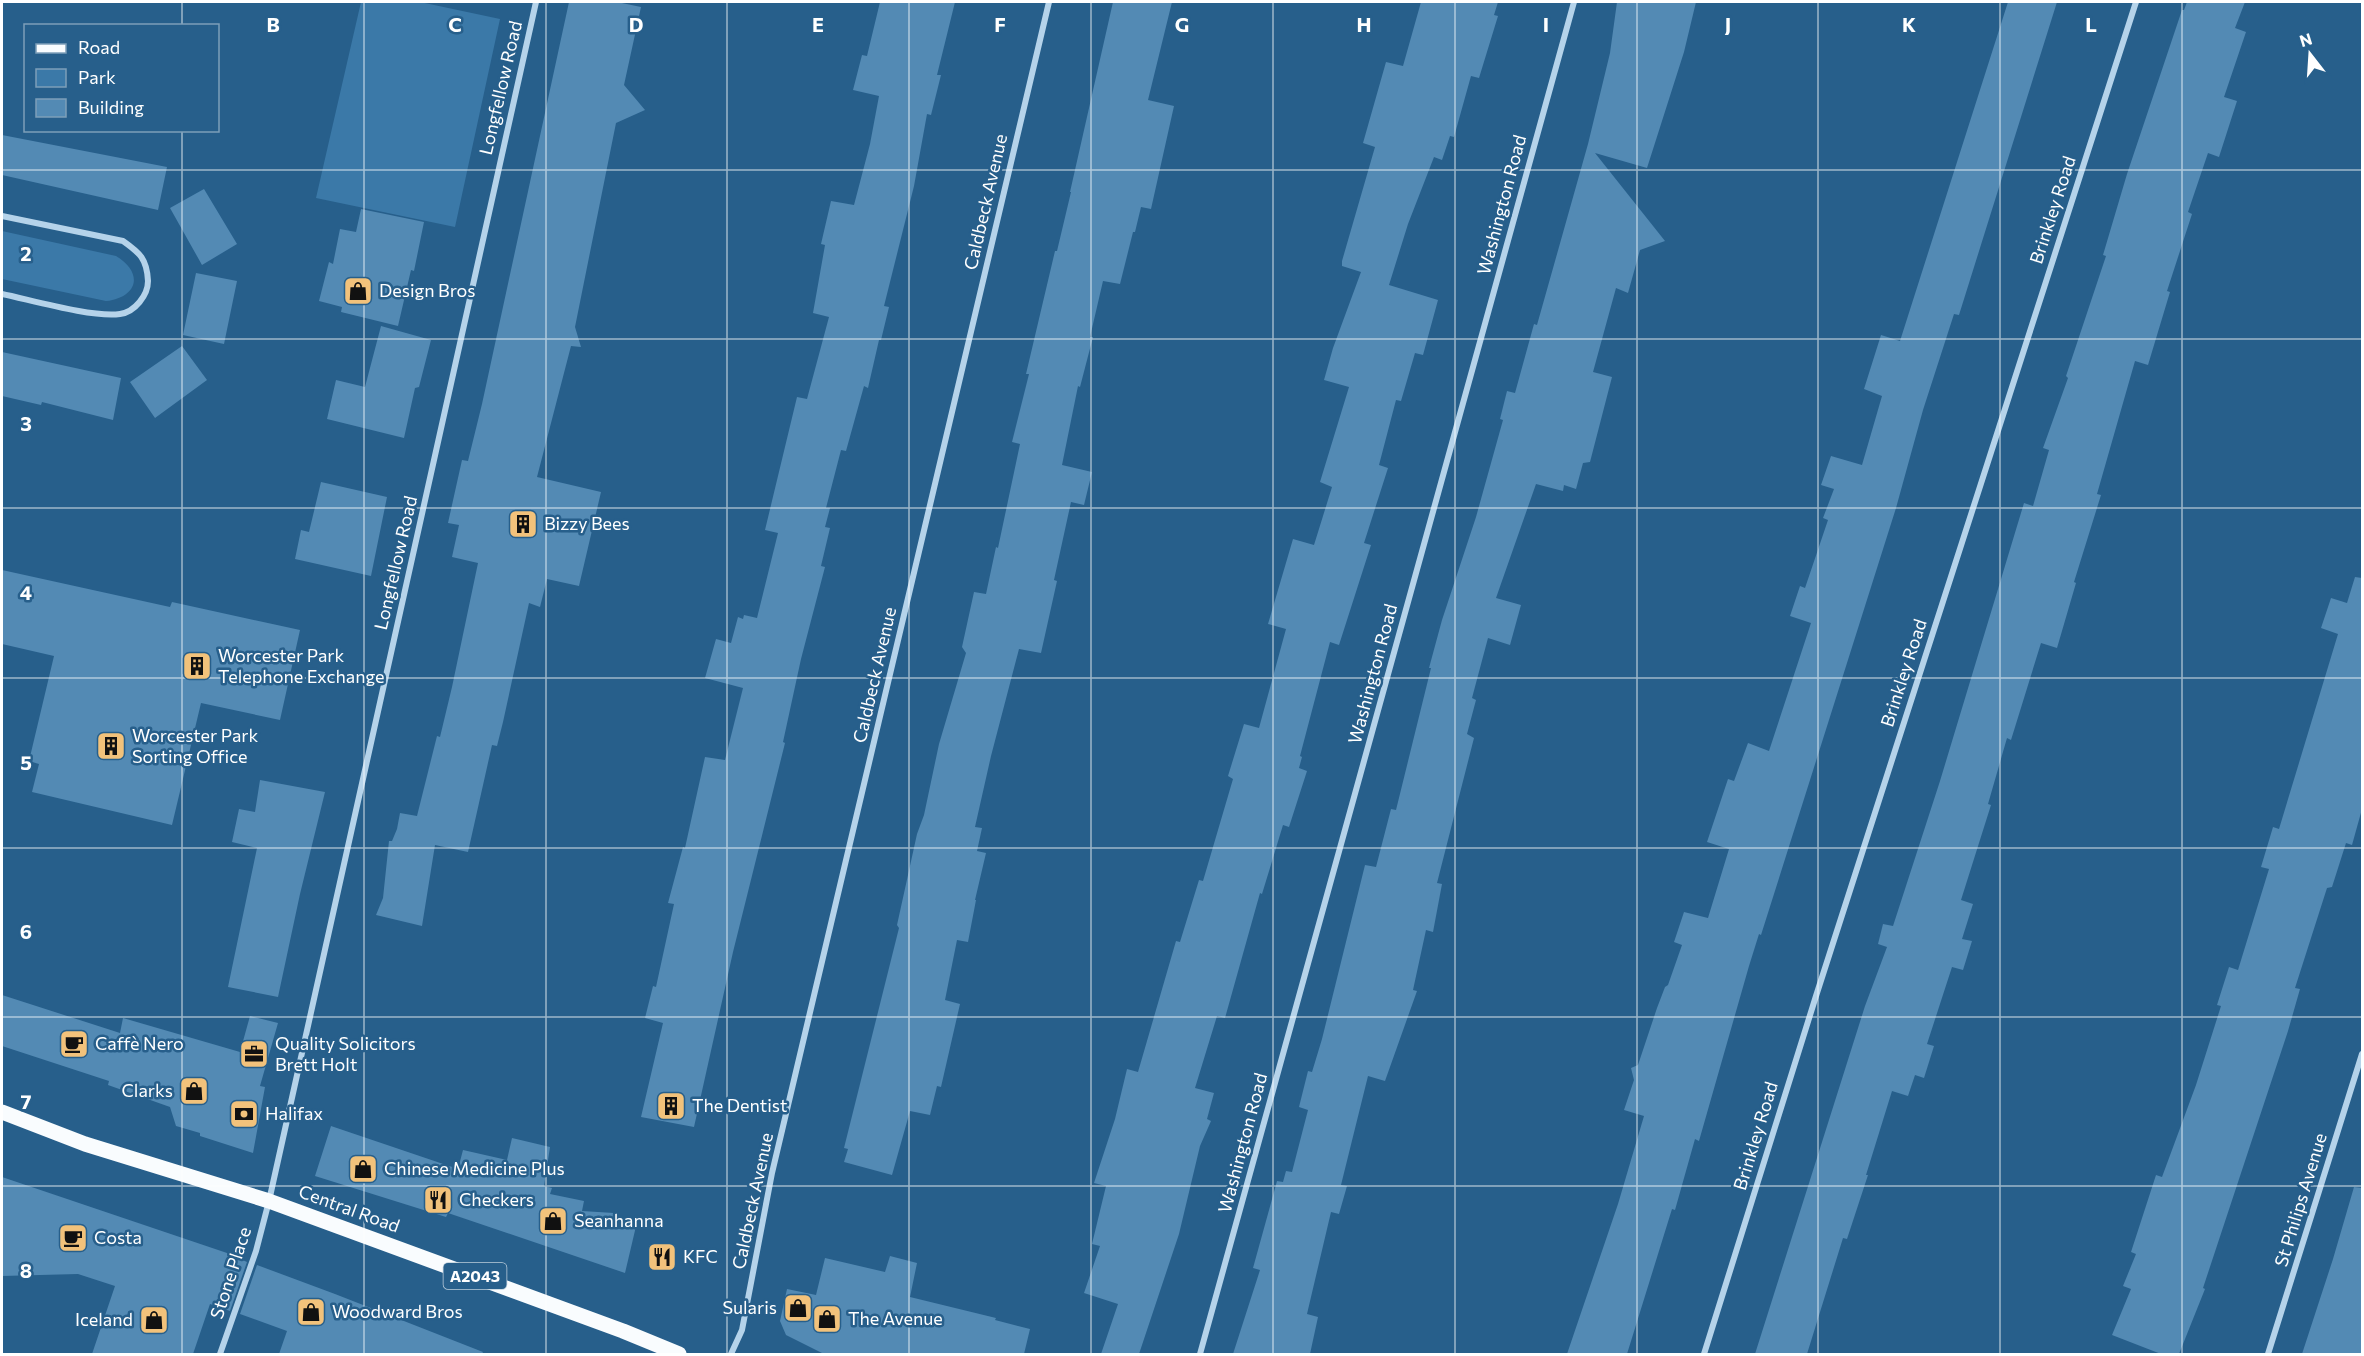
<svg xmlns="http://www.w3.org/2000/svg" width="2364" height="1356" font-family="Commissioner,sans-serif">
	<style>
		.green { fill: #3b79a8 }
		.building { fill: #538ab4 }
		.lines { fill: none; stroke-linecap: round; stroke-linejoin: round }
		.minor { stroke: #b5d3ea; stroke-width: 6 }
		.primary { stroke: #f9fcfe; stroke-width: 15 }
		.grid { fill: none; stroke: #fff; stroke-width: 1.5; stroke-opacity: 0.55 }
		.labels { text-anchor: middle; stroke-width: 5; stroke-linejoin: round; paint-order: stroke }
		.shield { fill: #275f8b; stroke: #becfdc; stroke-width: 1.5 }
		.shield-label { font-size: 16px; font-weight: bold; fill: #fff }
		.street-label { font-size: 18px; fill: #fff; stroke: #275f8b }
		.poi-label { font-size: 18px; fill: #fff; stroke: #275f8b; text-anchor: start }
		.grid-label { font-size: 20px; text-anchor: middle; font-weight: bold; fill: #fff; stroke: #275f8b; stroke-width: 5; stroke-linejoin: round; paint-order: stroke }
	</style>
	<rect width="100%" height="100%" fill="#275f8b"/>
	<!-- green -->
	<path class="green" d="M361,2h59l80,17 -45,208 -139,-29z
		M2,231l114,25c28,17 22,41 -10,45l-104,-22z"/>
	<!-- building -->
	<path class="building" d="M569,2h48l24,5 -17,78 21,25 -29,13 -41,204 6,20 -10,-1 -34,131 64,15 -22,94 -32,-7 -7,28 -11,-4 -26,119 -6,24 -5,-1 -24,107 -33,-7 -13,81 -46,-11 7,-17 6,-57h3l5,-12 3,-16 17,3 20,-80 3,1 12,-50 26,-124 -26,-6 7,-32 -11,-2 14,-63 6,1 14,-57z
		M880,2h75l-18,73h4l-10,40 -4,-1 -13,72 -30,120 5,1 -8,33h-2l-11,48 -4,-2 -18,65 -5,-1 -15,58h4l-5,19 5,1 -9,38 4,1 -24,92 -18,83 2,1 -52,209 -39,175 -53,-10 22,-94 -18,-5 8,-32 3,1 18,-83 -6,-1 15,-56 2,1 20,-91 20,3 18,-72 -38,-10 11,-39 15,4 7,-26 5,2 1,-4 13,3 21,-85 -13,-3 32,-133 10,2 22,-82 -16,-4 12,-68 -4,-1 10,-43 23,4 16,-61 9,-48 -26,-6 9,-35 5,1z
		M1113,2h59l-24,98 26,6 -23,103 -10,-2 -6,25h-2l-13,52 -17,-3 -13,56h3l-13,50 -2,-1 -16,79 30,7 -8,33 -13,-3 -17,78 3,1 -16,72 -22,-4 -28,107 -16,71 7,1 -5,23 9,2 -11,47h1l-8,42 -11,-2 -12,60 15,4 -19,83 -4,-1 -7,29 -20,-4 -18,64 -48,-13 4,-13 -4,-1 55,-220 -2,-3 20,-91 7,-19 15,-71 27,-91 -4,-6 12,-55 12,2 10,-47 2,1 22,-104 -8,-2 17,-68h-3l29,-123h2l14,-59h-1z
		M1421,2h77l-4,13 4,1 -19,62 -8,-2 -17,61 -4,-1 -8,24 -8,-3 -26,67 -19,61 49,15 -15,55 -8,-2 -14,48 -5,-1 -17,65 9,3 -24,75 7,2 -32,100 -9,-3 -30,114 2,1 -3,11 8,3 -18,56 -6,-2 -21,69 -2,-1 -35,125 -8,-2 -22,72 19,5 -7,26 4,2 -11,25 -21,88 -40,120h-38l17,-50 -34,-11 16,-47 -8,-2 14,-58 -12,-3 21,-64 12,-50 11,3 38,-131 4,1 19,-62 4,1 30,-102 -5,-3 16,-52 15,4 27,-99 -18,-5 25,-85 21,6 18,-58 -12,-5 29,-95 -25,-7 9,-32 28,-76 -19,-6v-5l33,-114 -12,-4 23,-81 17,4z
		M1617,2h79l-12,50 -37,116 -52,-15 70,88 -25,9 -12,43 -12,-5 -23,84 19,5 -22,85 -7,1 -7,26 -12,-4 -1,6 -27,-7 -40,114 25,7 -11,40 -22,-7 -16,60 4,2 -9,34 7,4 -37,145 5,1 -9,48 -7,-2 -13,60 4,1 -32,90 -17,-5 -27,109 6,1 -8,28 -8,-2 -24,102 11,3 -8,37h-77l27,-84 -7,-2 24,-87 6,1 3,-11 6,1 16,-62 -9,-3 9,-36 4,1 10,-33 43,-174 11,2 15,-58 5,1 35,-142h-2l13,-48 34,-103 27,-97 -3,-1 7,-28 8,2 19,-69 3,1 51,-181 22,-91z
		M2008,2h49l-98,313 -5,-1 -31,96 -27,98 -135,427 -2,-1 -10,32 -50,175 -4,-2 -20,71 -3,-1 -45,145h-60l51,-150 26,-88 -20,-6 10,-30 -3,-12 7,-3 19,-57 8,-21 3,-2 14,-40 -8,-3 10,-30 24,6 21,-69 -22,-7 21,-63 6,2 14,-38 21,8 42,-128 -21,-7 10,-30 5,2 23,-68 -5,-2 11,-29 -13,-4 10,-29 31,9 20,-69 -18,-7 17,-54 19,6z
		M2187,2h58l-10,26 11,4 -22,65 13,4 -18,56 -11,-4 -20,59 4,2 -25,77 3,1 -22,73 -13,-4 -38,133 4,1 -27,87 2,1 -19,65 -16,-5 -30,97 -4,-2 -19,66 3,1 -30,95 12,4 -11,35 10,2 -9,29 -11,-3 -25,77 7,2 -10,32 -9,-3 -7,21 -16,-5 -26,84h2l-21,64 -4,-1 -36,116h-52l110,-348 22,-59 -9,-3 5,-20 10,2 47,-145 84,-278 9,3 16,-56 -6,-2 25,-70 -2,-2 40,-120 -3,-1 24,-81 55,-164h2z
		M2,135l165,32 -9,43 -156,-35z
		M204,189l33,55 -35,21 -32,-57z
		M361,209l63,13 -10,49 -3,-1 -13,56 -57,-14 1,-5 -23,-6 10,-39 4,2 7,-35 16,3z
		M196,273l41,8 -13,63 -41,-9z
		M381,326l50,14 -12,47 -4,1 -11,50 -77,-19 9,-39 29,7z
		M182,346l25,34 -52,38 -25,-36z
		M2,352l119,26 -8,42 -71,-18 -1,3 -39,-9z
		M321,482l66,15 -16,79 -76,-17 6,-29 8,2z
		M2,570l168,37 2,-5 128,28 -20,90 -79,-17 -29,122 -140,-33 7,-28 -10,-3 25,-105 -52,-12z
		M2355,577l7,1v231l-10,36 -6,-2 -14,44 -5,1 -32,100 5,1 -12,42 -85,257 2,1 -26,65h-18l-49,-19 19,-46 -8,-3 13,-32 -5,-2 25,-77 6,2 34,-92 25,-79 -4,-1 12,-38 9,3 19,-62 12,-39 -8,-2 12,-40 6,2 59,-195 -17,-6 10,-30 16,5z
		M260,780l65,12 -25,102 -22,103 -50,-10 29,-139 -25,-6 7,-33 16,3z
		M2,995l118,38 3,-15 117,34 10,-36 28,7 -18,63 5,1 -12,66 -53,-17v-3l-24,-7 -6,-19 -62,-22 1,-4 -107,-35z
		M331,1126l127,43 5,-19 44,10 5,-22 38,9 -6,39 8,2 -2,6 34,7 -2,10 32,2 -1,4 24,5 -12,51 -177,-60 -2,4 -131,-41z
		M2,1177l225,76 20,9 -17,49 -20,-7 -17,50h-101l23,-68 -37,-12 -76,2z
		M2354,1187l8,1v166h-60l31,-95z
		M890,1256l27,7 -7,34 86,21 -1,2 35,9 -6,25h-200l-38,-19 -6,-14 7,-32 29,6 9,-37 60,14z
		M257,1265l78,29 148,58 -1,2h-203l8,-23 -47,-17z"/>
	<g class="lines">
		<!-- minor -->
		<path class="minor" d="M2,216l121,25c17,12 24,18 25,40 0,14 -13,31 -28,33 -27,4 -89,-14 -118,-20
			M220,1354l36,-103 13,-50 267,-1199
			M731,1354l11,-24 30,-157 277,-1171
			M1200,1354l374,-1352
			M1704,1354l112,-358 320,-994
			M2268,1354l94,-300"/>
		<!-- primary -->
		<path class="primary" d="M2,1112l83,32 184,57 354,130 56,23"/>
	</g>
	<!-- grid -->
	<path class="grid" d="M182,2v24M364,2v1352M546,2v1352M727,2v1352M909,2v1352M1091,2v1352M1273,2v1352M1455,2v1352M1637,2v1352M1818,2v1352M2000,2v1352M2182,2v1352M182,130v1224M2,170h2360M2,339h2360M2,508h2360M2,678h2360M2,848h2360M2,1017h2360M2,1186h2360"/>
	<!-- icons -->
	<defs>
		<g id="shop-square" transform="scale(1.5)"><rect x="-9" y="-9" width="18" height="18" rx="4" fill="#f2c27b" stroke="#275f8b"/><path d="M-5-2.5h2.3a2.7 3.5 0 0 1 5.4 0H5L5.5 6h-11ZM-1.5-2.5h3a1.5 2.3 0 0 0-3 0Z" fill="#111"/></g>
		<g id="building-square" transform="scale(1.5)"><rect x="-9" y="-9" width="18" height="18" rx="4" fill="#f2c27b" stroke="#275f8b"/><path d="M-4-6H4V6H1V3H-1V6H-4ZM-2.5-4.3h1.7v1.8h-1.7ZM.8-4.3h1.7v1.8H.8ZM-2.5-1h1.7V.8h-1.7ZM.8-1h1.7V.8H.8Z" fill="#111"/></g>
		<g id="cafe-square" transform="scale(1.5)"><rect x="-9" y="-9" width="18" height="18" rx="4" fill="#f2c27b" stroke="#275f8b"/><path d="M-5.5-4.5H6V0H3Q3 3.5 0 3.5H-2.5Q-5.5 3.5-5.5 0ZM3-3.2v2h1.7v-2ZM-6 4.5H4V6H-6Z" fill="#111"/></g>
		<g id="office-square" transform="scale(1.5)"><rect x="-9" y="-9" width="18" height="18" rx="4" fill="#f2c27b" stroke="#275f8b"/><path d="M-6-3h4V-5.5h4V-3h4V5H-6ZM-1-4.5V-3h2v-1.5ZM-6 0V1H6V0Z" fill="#111"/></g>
		<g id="bank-square" transform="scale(1.5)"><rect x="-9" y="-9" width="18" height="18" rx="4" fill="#f2c27b" stroke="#275f8b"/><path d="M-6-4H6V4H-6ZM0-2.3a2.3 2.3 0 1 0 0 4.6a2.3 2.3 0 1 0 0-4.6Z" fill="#111"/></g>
		<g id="restaurant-square" transform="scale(1.5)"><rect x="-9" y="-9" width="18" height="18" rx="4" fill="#f2c27b" stroke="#275f8b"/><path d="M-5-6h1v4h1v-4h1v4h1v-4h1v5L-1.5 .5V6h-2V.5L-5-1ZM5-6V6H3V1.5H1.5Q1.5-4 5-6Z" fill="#111"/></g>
	</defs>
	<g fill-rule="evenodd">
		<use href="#shop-square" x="358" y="291"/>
		<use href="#building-square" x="523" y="524"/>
		<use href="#building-square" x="197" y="666"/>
		<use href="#building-square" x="111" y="746"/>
		<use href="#cafe-square" x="74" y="1044"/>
		<use href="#office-square" x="254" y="1054"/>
		<use href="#shop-square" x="194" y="1091"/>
		<use href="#building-square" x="671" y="1106"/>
		<use href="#bank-square" x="244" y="1114"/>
		<use href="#shop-square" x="363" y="1169"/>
		<use href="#restaurant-square" x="438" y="1200"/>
		<use href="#shop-square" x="553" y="1221"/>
		<use href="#cafe-square" x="73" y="1238"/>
		<use href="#restaurant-square" x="662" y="1257"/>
		<use href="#shop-square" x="798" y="1308"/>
		<use href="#shop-square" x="311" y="1312"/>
		<use href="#shop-square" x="827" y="1319"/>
		<use href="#shop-square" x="154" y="1320"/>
	</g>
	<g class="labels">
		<!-- shield labels -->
		<rect class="shield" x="443.5" y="1263" width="63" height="26" rx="4.5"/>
		<g class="shield-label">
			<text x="475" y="1282">A2043</text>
		</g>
		<!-- street labels -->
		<g class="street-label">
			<text transform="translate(501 88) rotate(-77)" y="6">Longfellow Road</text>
			<text transform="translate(986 202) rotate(-77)" y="6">Caldbeck Avenue</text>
			<text transform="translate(1502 205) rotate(-75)" y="6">Washington Road</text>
			<text transform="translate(2053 210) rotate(-72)" y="6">Brinkley Road</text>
			<text transform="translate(396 563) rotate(-77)" y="6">Longfellow Road</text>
			<text transform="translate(1904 673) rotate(-72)" y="6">Brinkley Road</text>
			<text transform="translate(1373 674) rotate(-75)" y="6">Washington Road</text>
			<text transform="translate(875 675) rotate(-77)" y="6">Caldbeck Avenue</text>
			<text transform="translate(1756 1136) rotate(-73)" y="6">Brinkley Road</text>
			<text transform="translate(1243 1143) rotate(-75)" y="6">Washington Road</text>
			<text transform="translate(2301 1200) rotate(-73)" y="6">St Philips Avenue</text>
			<text transform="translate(753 1201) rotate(-78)" y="6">Caldbeck Avenue</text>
			<text transform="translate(349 1209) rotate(20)" y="6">Central Road</text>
			<text transform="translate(231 1273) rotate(-72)" y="6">Stone Place</text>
		</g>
		<!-- poi labels -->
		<g class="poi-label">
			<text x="379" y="297">Design Bros</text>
			<text x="544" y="530">Bizzy Bees</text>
			<text x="218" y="662">Worcester Park<tspan x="218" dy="21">Telephone Exchange</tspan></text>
			<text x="132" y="742">Worcester Park<tspan x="132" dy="21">Sorting Office</tspan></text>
			<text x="95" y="1050">Caffè Nero</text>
			<text x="275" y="1050">Quality Solicitors<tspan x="275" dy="21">Brett Holt</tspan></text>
			<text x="173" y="1097" text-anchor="end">Clarks</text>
			<text x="692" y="1112">The Dentist</text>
			<text x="265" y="1120">Halifax</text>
			<text x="384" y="1175">Chinese Medicine Plus</text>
			<text x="459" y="1206">Checkers</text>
			<text x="574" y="1227">Seanhanna</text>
			<text x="94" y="1244">Costa</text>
			<text x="683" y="1263">KFC</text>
			<text x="777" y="1314" text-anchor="end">Sularis</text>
			<text x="332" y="1318">Woodward Bros</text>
			<text x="848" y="1325">The Avenue</text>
			<text x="133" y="1326" text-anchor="end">Iceland</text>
		</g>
	</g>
	<g class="grid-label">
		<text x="273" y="32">B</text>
		<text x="455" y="32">C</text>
		<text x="636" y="32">D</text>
		<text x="818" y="32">E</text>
		<text x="1000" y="32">F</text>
		<text x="1182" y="32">G</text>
		<text x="1364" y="32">H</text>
		<text x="1546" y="32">I</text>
		<text x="1728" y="32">J</text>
		<text x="1909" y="32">K</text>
		<text x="2091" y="32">L</text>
		<text x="26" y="261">2</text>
		<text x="26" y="431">3</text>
		<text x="26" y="600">4</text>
		<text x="26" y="770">5</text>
		<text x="26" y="939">6</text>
		<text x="26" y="1109">7</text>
		<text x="26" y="1278">8</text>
	</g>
	<!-- border -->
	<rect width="2364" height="1356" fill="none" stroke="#ffffff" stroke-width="6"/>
	<!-- legend -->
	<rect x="24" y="24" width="195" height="108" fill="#275f8b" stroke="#7d9fb9" stroke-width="1.5"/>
	<rect x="36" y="44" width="30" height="9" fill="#f9fcfe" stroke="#7d9fb9" stroke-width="1.5"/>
	<text x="78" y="54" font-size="18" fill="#ffffff">Road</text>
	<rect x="36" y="69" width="30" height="18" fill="#3b79a8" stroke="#7d9fb9" stroke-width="1.5"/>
	<text x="78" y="84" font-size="18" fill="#ffffff">Park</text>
	<rect x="36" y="99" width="30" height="18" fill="#538ab4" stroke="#7d9fb9" stroke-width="1.5"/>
	<text x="78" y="114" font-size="18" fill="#ffffff">Building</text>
	<!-- north arrow -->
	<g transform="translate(2310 54) rotate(343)" stroke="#275f8b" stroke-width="4.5" paint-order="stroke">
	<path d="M0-4.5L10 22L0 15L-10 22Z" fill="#ffffff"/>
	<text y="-9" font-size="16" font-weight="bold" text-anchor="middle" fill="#ffffff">N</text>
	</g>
</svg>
